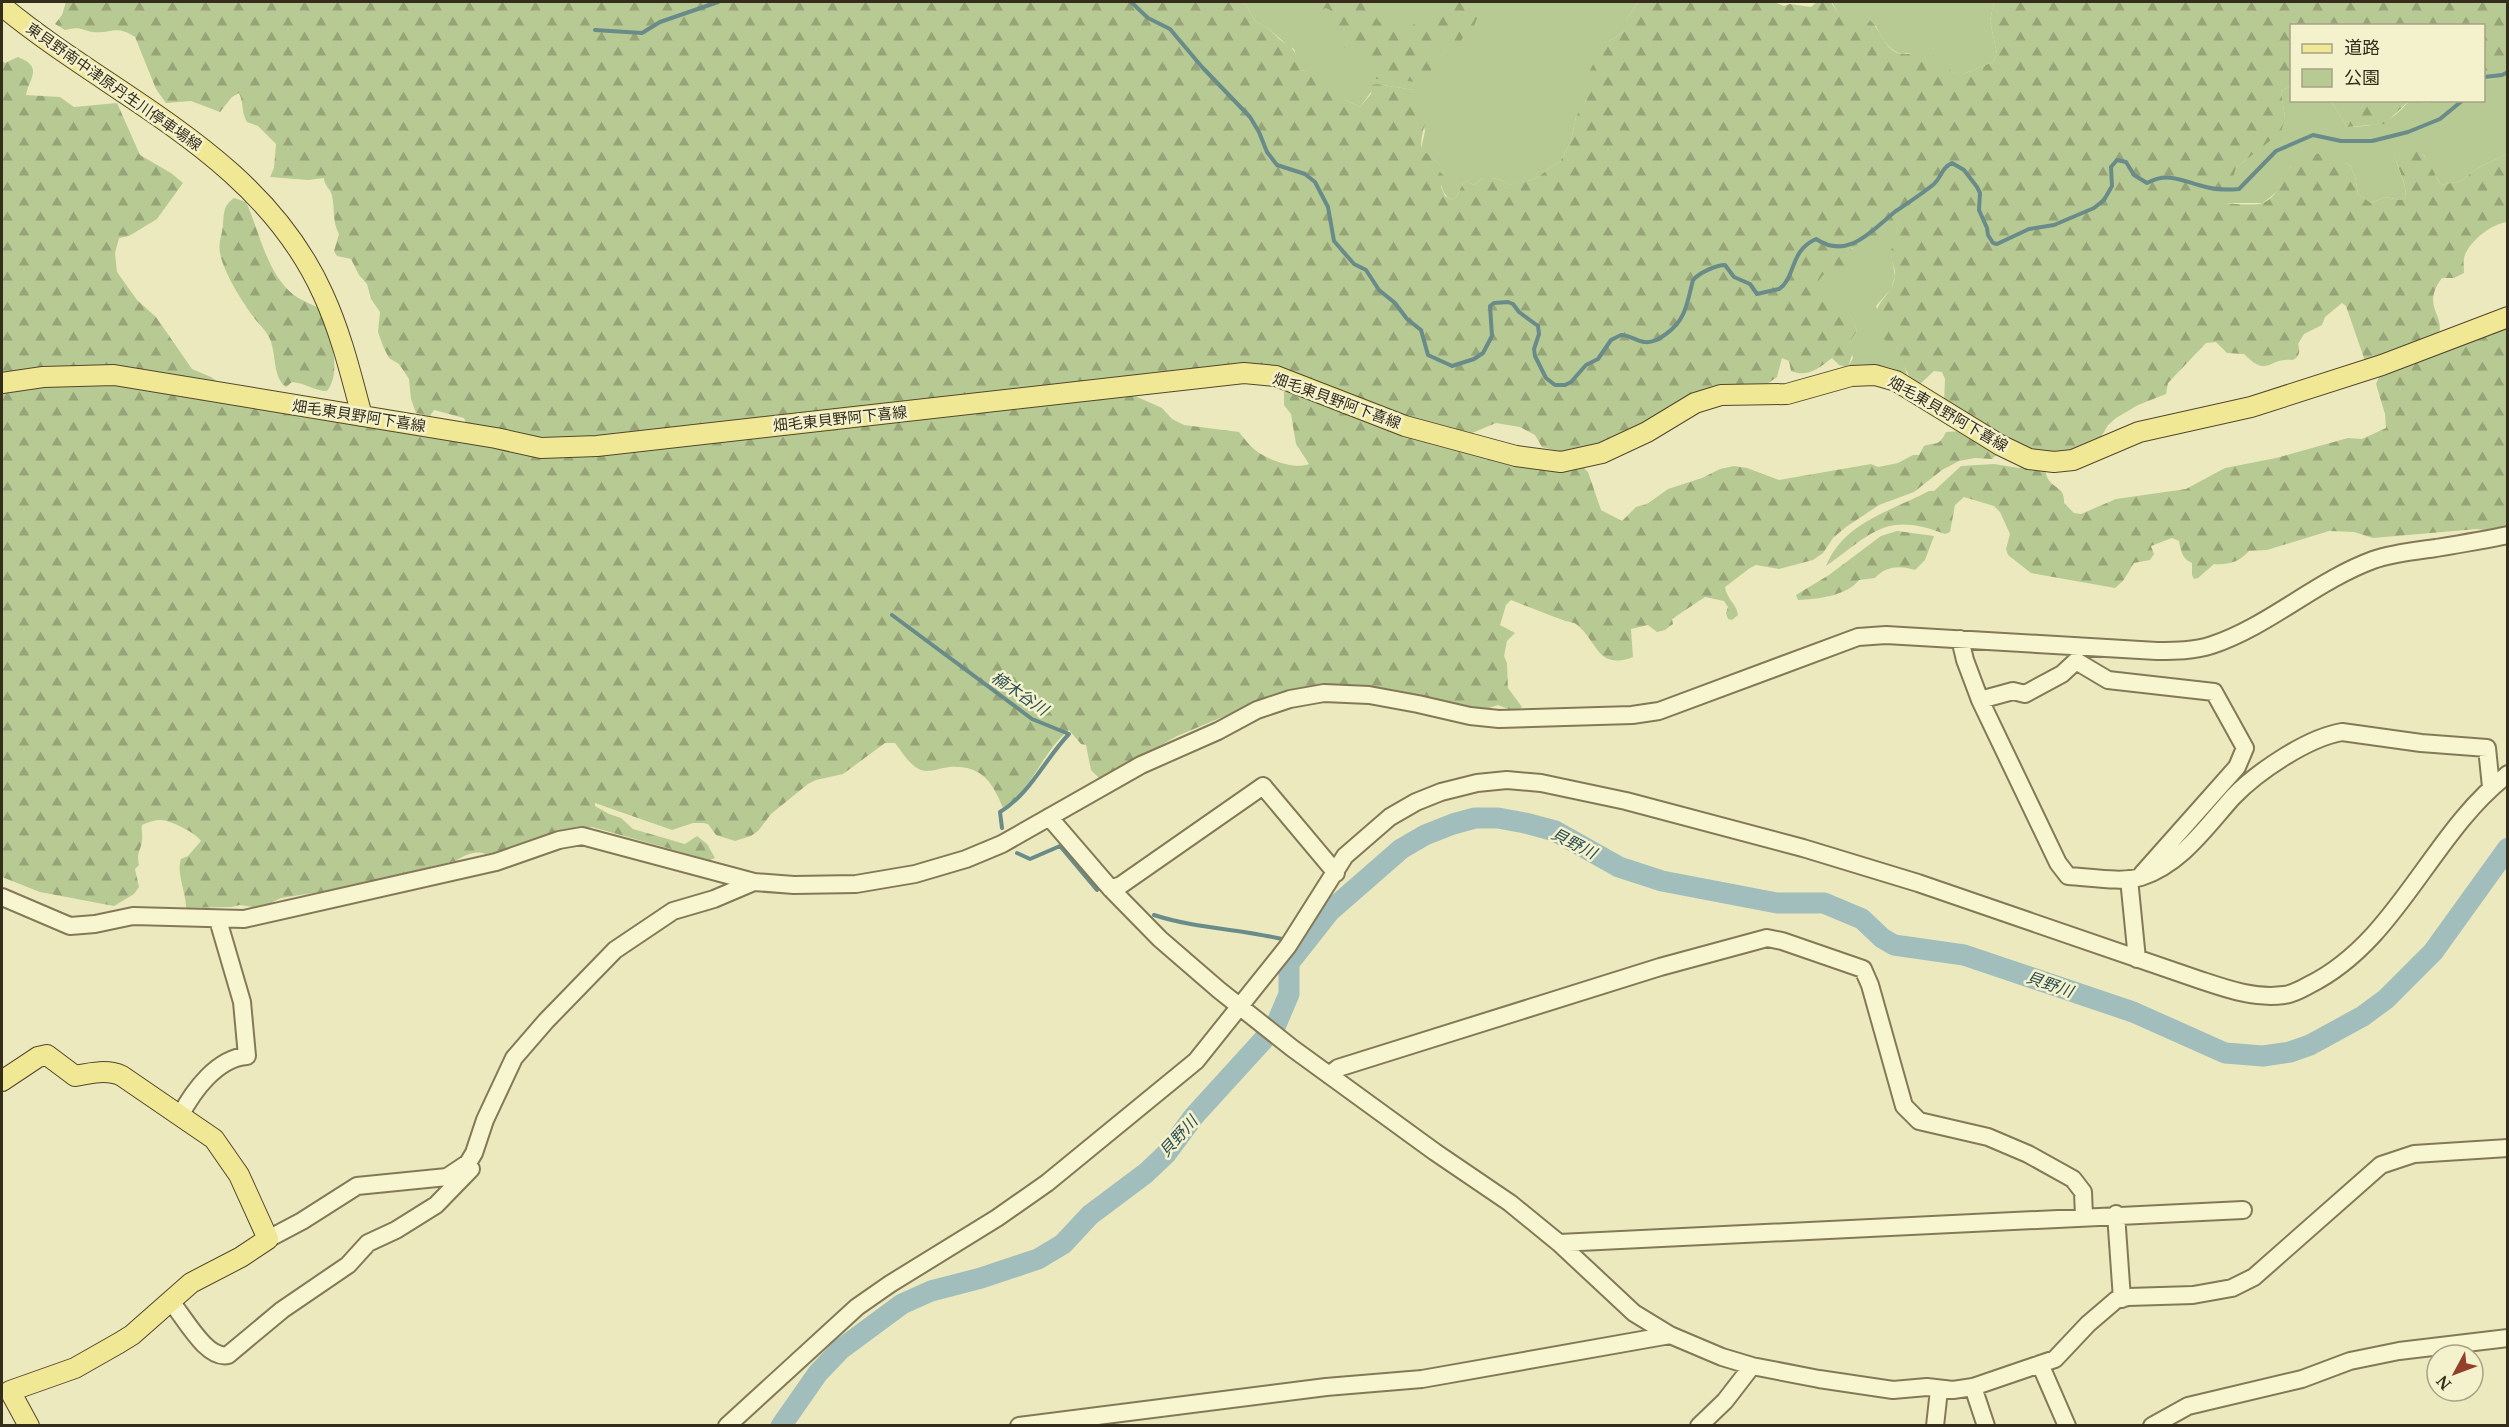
<svg xmlns="http://www.w3.org/2000/svg" width="2509" height="1427" font-family="'Noto Serif','Noto Sans JP',serif">
	<style>
		.green { fill: #b7ca93 }
		.forest { fill: url(#forest-firs) }
		.lines { fill: none; stroke-linecap: round; stroke-linejoin: round }
		.stream { stroke: #698b8a; stroke-width: 4 }
		.river { stroke: #a1bebc; stroke-width: 21 }
		.minor-casing { stroke: #847957; stroke-width: 20 }
		.major-casing { stroke: #52462c; stroke-width: 22 }
		.minor { stroke: #f8f5d1; stroke-width: 16 }
		.major { stroke: #f0e895; stroke-width: 20 }
		.labels { text-anchor: middle; stroke-width: 5; stroke-linejoin: round; paint-order: stroke }
		.street-label { font-size: 15px; fill: #342d1c; stroke: #f4f2cd }
		.water-label { font-size: 16px; font-style: italic; fill: #2b4d53; stroke: #f4f2cd }
	</style>
	<defs>
		<pattern id="forest-firs" width="22" height="20" patternUnits="userSpaceOnUse" patternTransform="scale(1.5)"><rect width="22" height="20" fill="#b7ca93"/><path d="M5 1l3.5 6h-7zM16 11l3.5 6h-7z" fill="#96a477"/></pattern>
	</defs>
	<rect width="100%" height="100%" fill="#ece9be"/>
	<!-- green -->
	<path class="green" d="M1244,2h394l-12,18v10l-16,11 -28,69 -6,7 -5,24 -11,21c-10,4 -16,12 -26,17 -7,3 -17,3 -25,6 -8,-7 -16,-7 -26,-7l-9,7 -7,-4 -4,2 -6,13 -5,4c-13,-7 -12,-22 -12,-35l-19,-16 4,-18 -11,-41 -37,-6 -17,23 -15,-7 -9,1c-12,-11 -17,-30 -36,-31l-6,-21c-15,-8 -22,-22 -38,-27z
		M1832,2h162l-4,19 7,33 -4,8 -30,12h-8c-11,-10 -29,-18 -44,-21 -3,0 -6,1 -9,1 -13,-3 -21,-17 -26,-28l-35,-7z
		M2507,70v84l-31,15 -15,12 -20,4 -17,-30 -30,-6c1,17 12,31 12,48l-5,3 -16,-3 -14,6 -13,-9 -3,-18 -5,-11 -36,-12 -23,13 -11,23 -17,14h-38l11,-35 15,-12 34,-38 -4,-27 10,-5 1,14 39,1 16,26c29,-1 43,-3 62,-26l20,2 3,-3h52v-20l11,-1z
		M1900,220l-9,33 4,23 -4,13 -15,17 28,57 3,12c-19,-11 -38,-12 -59,-8l5,-9 -4,-15 8,-12c-10,-28 -18,-29 -42,-45l7,-13 15,-8 4,1 13,-20c19,-4 33,-12 46,-26z"/>
	<!-- forest -->
	<path class="forest" d="M66,2h1178l12,20c17,5 19,18 34,23l8,13 2,12 16,3 20,27h9l15,7 11,-13 1,-9 5,-1 37,6c22,26 7,31 7,58l19,17v7l4,4 -3,11 4,9 7,4 5,-4 6,-13 4,-2 7,4 9,-7c10,0 18,0 26,7 9,-4 18,-3 25,-6 10,-5 16,-13 26,-17l11,-21 5,-24 10,-16 1,-25 11,-21 12,-14 16,-11v-10l12,-18h136l10,4 6,-2 21,3 6,-5h14l10,16 4,-6c7,1 16,2 22,6 14,9 17,35 36,36 7,1 16,-4 23,-5l29,25h8l30,-12 4,-8 -7,-33 4,-19h513v68l-12,9 -11,1v-54h-192l-1,60 -10,5 4,27 -4,14 -45,36 -10,35c9,1 28,3 37,0 23,-9 24,-53 51,-50 12,1 25,8 36,12l5,11 3,18 13,9 14,-6 16,3 5,-3c0,-17 -10,-31 -13,-48 32,-7 34,12 48,36l20,-4 15,-12 31,-15v68c-16,2 -39,20 -43,36 -1,4 0,11 0,15l-10,5h-12c-22,29 5,37 -4,59l-73,24 -19,-55 -4,-3 -17,14 -3,8 -18,9 -6,10c2,8 2,12 -5,16 -26,-3 -24,19 -49,-6l-17,-1 -11,-11 -10,1 -38,40 -2,11 -28,11 -22,13 -8,7 -8,14 -29,14 -37,2 -90,-52 1,-24 -3,-7 -8,-1 -16,15 -6,-3 -16,-36c-8,-2 -12,-7 -16,-15 -13,-32 11,-30 15,-56 1,-7 -4,-15 -4,-23 1,-10 7,-22 8,-32l-17,19 -28,6 -3,3 5,8 -7,9c-17,0 -24,4 -33,19 23,13 32,20 41,46l-8,12 4,9 -5,15 -9,-2 -7,-7c-13,10 -24,20 -41,13l-2,-10 -7,-3 -5,19 -13,9 -154,56 -48,10 -20,-5 -7,-12 -15,-8 -24,-4 -24,10 -250,-65 -598,65 -55,10 -102,-17 -3,-8 -30,-8 -4,6 -14,-3 -5,-14 -2,-20 -10,-15 -10,-6 -6,-12 -5,-14 2,-20 -9,-13 -4,-15 -8,-9 -8,-16 -14,-3 -3,-5 5,-17c-7,-12 -4,-25 -7,-38 -1,-7 -8,-10 -8,-18l-16,2 -38,-3 4,-9 2,-24 -18,-18 -11,-4c-6,-10 -3,-19 -8,-29l-7,4 -12,15 -29,-11 -25,2 -10,-14 -21,-52c-19,-13 -24,-3 -42,-5 -14,-2 -10,-6 -28,-2l-10,-6 7,-9z
		M1306,2h59l19,26h24l10,-6 20,-4 10,-16h43l-12,11 -5,13 -9,7 -8,16 -8,-3 11,-28 -5,4 -10,22 -17,17 8,2 17,-11v12l-26,20 -32,-5h-27l-3,-15c-15,-14 -34,-22 -39,-44l4,-4v-6l-4,-2 -8,3z
		M18,57c26,10 11,21 8,38l34,2 14,10 43,-4 23,52 31,18 12,10 -26,36 -28,17 -10,2 -4,15 2,19 20,28 19,17 36,52 19,8 11,8 -220,-7v-317l3,2z
		M2331,101h78l-25,23 -37,3z
		M234,198l12,4c14,30 20,71 48,93 8,6 20,10 29,15 6,23 20,61 4,81 -12,0 -22,-8 -35,-9l-6,5c-14,-10 -9,-34 -17,-50 -5,-9 -12,-15 -17,-22 -12,-17 -28,-42 -32,-62 -2,-10 2,-18 3,-27 1,-13 0,-20 11,-28z
		M2507,322v206l-15,3 -15,-2 -104,9 -19,-6 -25,-1 -62,19 -18,1c-10,11 -20,14 -35,13l-16,14 -4,1 -2,-4v-12c-10,-4 -11,-12 -13,-22l-7,-3 -21,8 3,8 -4,6 -16,3 -11,18 -8,7 -84,-15 -23,-18 -2,-6 4,-15 -10,-22 -6,-6 -30,-9 -9,8 -5,27 -5,2c-60,-23 -72,-1 -119,32 18,-44 65,-55 103,-75h5l27,-25 33,-2 25,4 7,-3 19,4c1,3 1,7 3,10 6,10 17,8 16,24l10,10 7,1 35,-15 70,-10 39,-21 51,-10 72,-20 14,1 24,-11 -1,-14 -9,-30 5,-12z
		M98,383l36,1 405,70 32,3 63,-10 492,-55 36,16 10,11 12,6 55,7c5,6 10,13 16,18 13,10 40,20 54,14l-13,-20 -5,-30 -7,-9v-13l3,-3 294,76 7,7 13,38 21,11 14,-14 11,-3 21,-15 34,-11 18,-9 14,-3 13,2 32,12 92,-16 7,3 20,-4 15,-8h6l5,-9c11,-4 15,1 22,-14l16,-1 34,21v3l-4,4 -17,-1 -16,3 -17,9 -28,22 -35,13 -33,22 -13,11 -10,15 -10,7 -34,9 -23,-4 -6,3 -25,19c2,13 12,17 13,28l-6,5 -4,-1 -2,-6 2,-6 -4,-6 -19,-4 -33,22 1,5 -8,6 -8,2 -9,-7 -17,4 2,28c-36,14 -35,-16 -57,-33 -3,-2 -9,-2 -13,-4 -17,-6 -34,-13 -52,-20l-5,5 -6,20 15,8 -8,8 -3,15 3,7 1,25 14,19 -6,5 -18,-7 -15,5 -111,-21 -123,17 -72,30 -76,44 -10,-10 -5,-25 -5,-1 -12,-14c-27,22 -37,60 -66,78 -11,-27 -22,-43 -54,-41 -9,1 -19,6 -28,3 -11,-4 -19,-18 -26,-27h-10l-42,31 -27,6 -8,4 -37,30 -13,17 -7,5 -16,5 -19,-6 -8,-11 -5,-1h-10l-21,7 -77,-27v3l14,8 12,4 12,11 52,15 12,-8 10,8 8,14 -5,2 -118,-33 -106,27c-12,-4 -20,1 -31,7l-110,27 -64,10 -21,10 -20,-3 -9,2 -45,1c0,-17 -10,-34 -5,-49l7,-3 13,-15c-5,-8 -31,-21 -40,-21 -7,0 -13,2 -19,5 -1,5 1,10 0,15 -1,11 -6,12 -3,25l-4,4 4,18 -5,7 -20,12 -74,-14 -38,-15v-486z
		M1897,531l37,5 -9,24 -10,10c-14,-5 -30,-4 -40,8l-16,2c-12,16 -42,19 -61,20l-2,-5 33,-20 52,-39z"/>
	<g class="lines">
		<!-- stream -->
		<path class="stream" d="M1131,2l17,16 22,11 32,38 48,50 9,15 8,20 10,13 28,9 10,8 13,25 6,34 20,23 12,6 13,20 16,13 12,16 14,11 7,25 24,11 22,-7 9,-6 9,-17 -2,-30 4,-3 14,-1 5,2 6,8 19,14 1,8 -5,15 1,7 11,22 9,7h10l6,-3 15,-17 12,-6 13,-19 10,-5c9,0 15,6 23,7 9,1 15,-3 22,-8 20,-14 21,-31 27,-54 6,-7 23,-15 32,-15l9,12 16,7 7,10 22,-5c17,-11 10,-38 37,-50 33,22 57,-10 80,-28 13,-9 26,-17 38,-27 8,-7 7,-16 18,-21l12,7 13,17 3,6 -1,17 8,18 1,7 5,8 4,1 32,-15 25,-4 40,-17 10,-8 8,-14 -1,-19 6,-7 9,2 8,13 13,8c22,-12 37,-1 59,4 11,3 22,3 33,2l37,-38 37,-16 28,6h31l36,-9 32,-13 23,-19
			M595,30l47,3 18,-11 58,-20
			M2484,77l18,-2 6,-3
			M892,615l140,104 37,15c-24,25 -39,60 -69,78l2,16
			M1017,853l13,6 30,-13 37,44
			M1154,915c43,14 89,14 132,25"/>
		<!-- river -->
		<path class="river" d="M781,1426l37,-53 23,-24 61,-45 29,-13 50,-13 57,-19 25,-15 27,-29 56,-42 20,-19 28,-38 81,-89 14,-33v-31l41,-52 71,-62 24,-14 28,-11 22,-6h23l27,5 30,8 64,36 43,14 115,22h47l38,16 20,19 12,7 70,10 169,57 92,41 38,3 27,-4 20,-7 53,-29 23,-17 47,-47 75,-104"/>
		<!-- minor casing -->
		<g class="minor-casing">
			<path id="minor" d="M1960,639l5,21 15,40 78,163 10,13c21,1 54,7 73,1 40,-13 65,-50 92,-80 24,-25 74,-59 109,-65l79,11 66,5 4,39
				M1980,700l33,-9 12,3 37,-20 14,-13 32,19 106,12 31,56 -8,19 -95,107
				M1049,817l62,72 49,50 59,51 73,58 143,104 75,51 49,40 75,70 36,22 52,22 30,9 67,13 74,11 34,-3 26,3 20,-3 82,-28 33,-35 28,-24 12,-3 65,-2 39,-7 22,-11 127,-112 33,-11 94,-6
				M2129,879l8,80
				M1111,889l10,-4 142,-99 73,87
				M2,897l68,29 25,-2 38,-8 111,3 252,-57 63,-22 23,-4 172,46 40,3 62,-1 59,-10 51,-15 36,-15 139,-79 77,-34 39,-21 33,-11 34,-6 45,2 49,9 52,12 29,3 133,-4 27,-4 199,-74 28,-2 271,16c18,0 37,0 55,-6 57,-19 104,-64 161,-85 20,-7 42,-9 63,-12 24,-4 48,-8 72,-13
				M1329,1075l9,-7 322,-101 107,-29 15,3 81,28 7,16 34,121 15,15 69,16 40,17 45,25 10,13 1,24
				M180,1116c13,-25 37,-58 67,-60l-5,-54 -24,-82
				M2116,1214l6,85
				M268,1239l34,-18 55,-35 90,-9 21,-14 6,-10 11,-33 29,-62 32,-37 69,-71 58,-39 41,-12 40,-17
				M1559,1243l684,-33
				M171,1302c13,14 35,58 57,53l54,-45 66,-45 20,-22 28,-13 40,-25 35,-36
				M2040,1364l27,62
				M1973,1387l13,39
				M727,1426l130,-119 33,-23 107,-66 50,-35 149,-122 92,-115 57,-90 45,-39 26,-15 25,-10 36,-9 30,-3 34,3 85,18 177,47 115,35 282,97c27,9 55,19 84,15 9,-1 18,-6 25,-10 89,-44 122,-152 199,-211
				M1019,1426l307,-39 96,-8 248,-44
				M1699,1426l26,-25 27,-35
				M1935,1426l4,-36
				M2152,1426l36,-20 114,-27 48,-18 49,-10 109,-13"/>
		</g>
		<!-- major casing -->
		<g class="major-casing">
			<path id="major" d="M2,6c111,92 258,148 321,288 18,39 28,81 39,122
				M2,383l41,-6 71,-2 382,63 45,10 56,-2 647,-73 32,3 129,50 111,30 45,6 41,-9 45,-21 48,-29 26,-8 66,-1 64,-18 24,-1 21,6 104,64 29,14 25,3 19,-2 66,-28 112,-25 131,-42 126,-48
				M2,1081l36,-24 9,-2 28,21c15,-3 33,-7 47,0l92,63 25,36 29,64 -27,18 -50,26 -59,52 -13,8 -44,25 -65,23 19,35"/>
		</g>
		<!-- minor -->
		<use href="#minor" class="minor"/>
		<!-- major -->
		<use href="#major" class="major"/>
	</g>
	<g class="labels">
		<!-- street labels -->
		<g class="street-label">
			<text transform="translate(114 87) rotate(35)" y="5">東貝野南中津原丹生川停車場線</text>
			<text transform="translate(1337 401) rotate(20)" y="5">畑毛東貝野阿下喜線</text>
			<text transform="translate(1948 414) rotate(30)" y="5">畑毛東貝野阿下喜線</text>
			<text transform="translate(359 416) rotate(9)" y="5">畑毛東貝野阿下喜線</text>
			<text transform="translate(840 419) rotate(-6)" y="5">畑毛東貝野阿下喜線</text>
		</g>
		<!-- water labels -->
		<g class="water-label">
			<text transform="translate(1020 693) rotate(34)" y="6">楠木谷川</text>
			<text transform="translate(1574 843) rotate(27)" y="6">貝野川</text>
			<text transform="translate(2050 984) rotate(19)" y="6">貝野川</text>
			<text transform="translate(1178 1136) rotate(-48)" y="6">貝野川</text>
		</g>
	</g>
	<!-- border -->
	<rect width="2509" height="1427" fill="none" stroke="#342d1c" stroke-width="6"/>
	<!-- legend -->
	<rect x="2290" y="24" width="195" height="78" fill="#f4f2cd" stroke="#a7a386" stroke-width="1.5"/>
	<rect x="2302" y="44" width="30" height="9" fill="#f0e895" stroke="#a7a386" stroke-width="1.5"/>
	<text x="2344" y="54" font-size="18" fill="#342d1c">道路</text>
	<rect x="2302" y="69" width="30" height="18" fill="#b7ca93" stroke="#a7a386" stroke-width="1.5"/>
	<text x="2344" y="84" font-size="18" fill="#342d1c">公園</text>
	<!-- north arrow -->
	<g transform="translate(2455 1373) rotate(229)"><circle r="28" fill="#f4f2cd" stroke="#a7a386" stroke-width="1.5"/>
	<path d="M0-4.5L10 22L0 15L-10 22Z" fill="#924029"/>
	<text y="-9" font-size="16" font-weight="bold" text-anchor="middle" fill="#342d1c">N</text>
	</g>
</svg>
